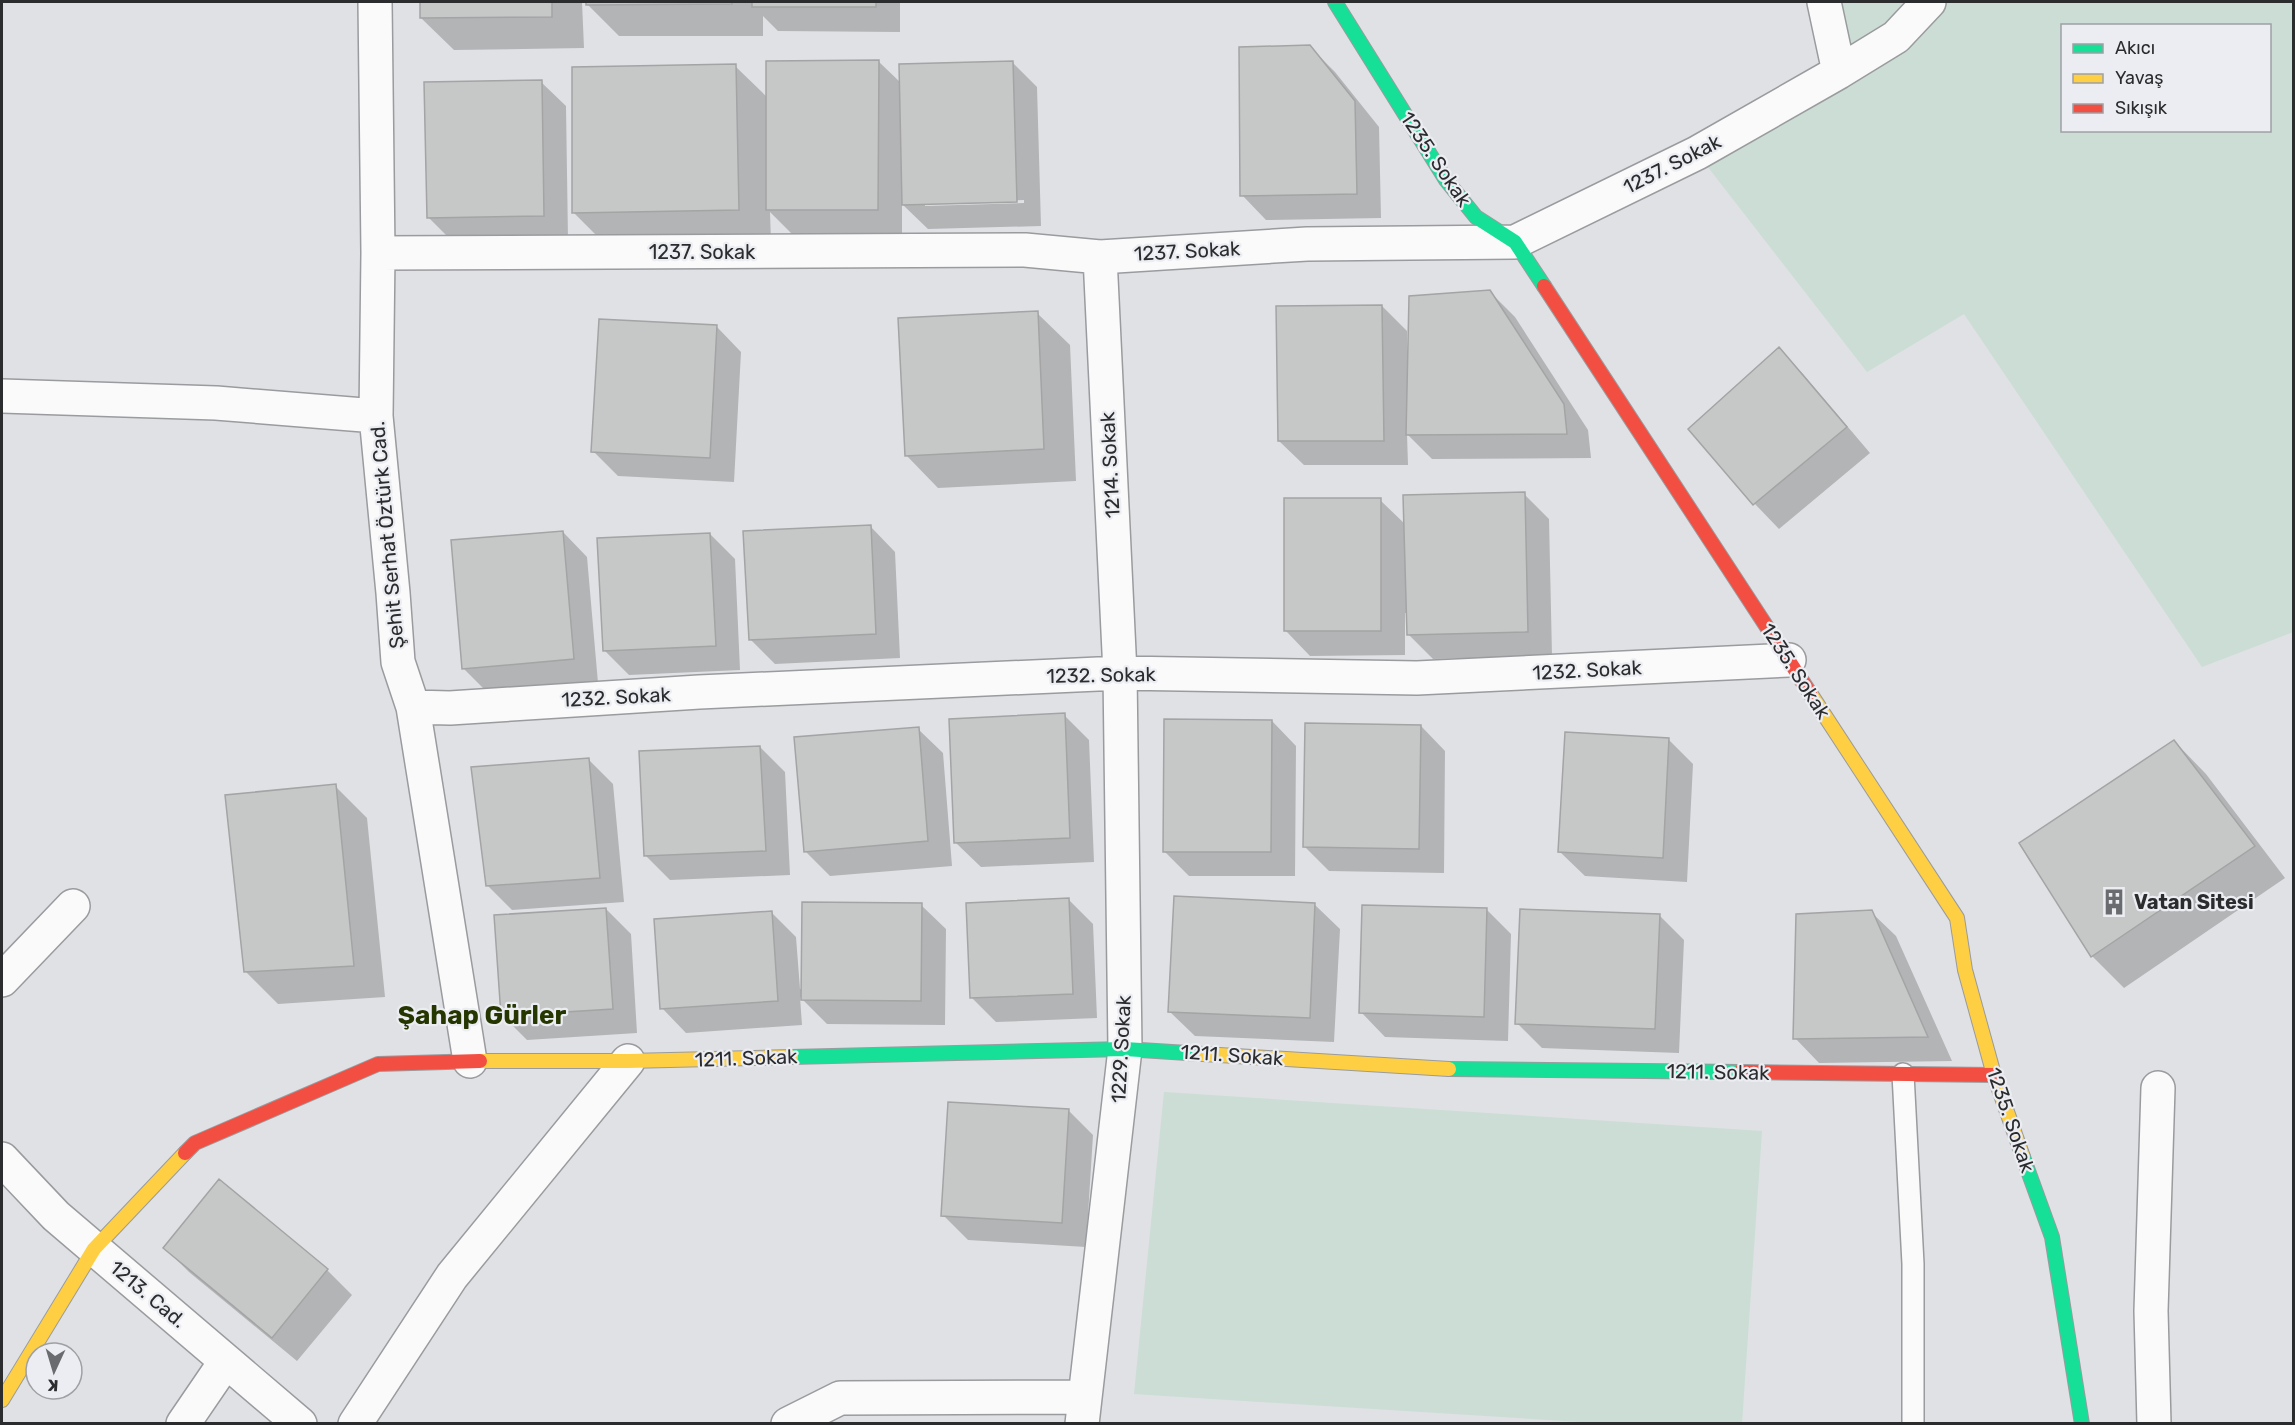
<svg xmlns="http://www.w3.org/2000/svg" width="2295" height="1425" font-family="Rubik,sans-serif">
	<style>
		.green { fill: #cbddd4; fill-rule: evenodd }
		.shadow { fill: #0003; fill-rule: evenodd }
		.building { fill: #c6c7c7; stroke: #a4a4a5; stroke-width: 1.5 }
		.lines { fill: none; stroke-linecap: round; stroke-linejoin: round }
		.lane-casing { stroke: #9a9b9e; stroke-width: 24 }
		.street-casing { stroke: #9a9b9e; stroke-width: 36 }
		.fast-casing { stroke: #9a9b9e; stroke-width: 16 }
		.slow-casing { stroke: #9a9b9e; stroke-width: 16 }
		.jam-casing { stroke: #9a9b9e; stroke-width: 16 }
		.lane { stroke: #fafafb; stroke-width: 21 }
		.street { stroke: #fafafb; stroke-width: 33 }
		.fast { stroke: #16e098; stroke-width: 14 }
		.slow { stroke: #ffcf43; stroke-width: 14 }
		.jam { stroke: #f24e42; stroke-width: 14 }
		.labels { text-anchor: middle; stroke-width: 4.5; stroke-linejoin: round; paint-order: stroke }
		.street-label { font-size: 20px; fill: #2b2c2e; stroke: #ebedf2 }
		.poi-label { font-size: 20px; font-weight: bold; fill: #2b2c2e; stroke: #ebedf2; text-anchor: start }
		.district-label { font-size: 26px; font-weight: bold; fill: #253600; stroke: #ebedf2 }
	</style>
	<rect width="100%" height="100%" fill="#dfe1e4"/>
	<!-- green -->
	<path class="green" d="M1820,2h473v630l-91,35 -238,-353 -97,58 -170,-219 142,-81zM2062,26h208v104h-208z
		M1164,1092l598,39 -20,292h-146l-462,-29z"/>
	<!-- shadow -->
	<path class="shadow" d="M421,2h161l2,46 -130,2 -33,-32z
		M587,2h313v30l-122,-1 -15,-15v20h-144l-32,-32z
		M1310,47l25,25 44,55 2,91 -115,2 -24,-25z
		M878,61l23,22 111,-21 25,25 4,139 -113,3 -26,-25v30h-110l-22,-22 1,30 -166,2 -32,-32 162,-146 33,32zM1024,200v3l-99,3v-3z
		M541,82l25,24 2,134 -115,2 -25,-25z
		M1490,292l25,25 73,113 3,28 -159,1 -25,-25 1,31h-104l-25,-24 103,-135 25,25v20h2z
		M1037,313l33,32 6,136 -138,7 -32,-33z
		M717,327l24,25 -7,130 -116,-6 -25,-25z
		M1779,349l24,25 67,79 -91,76 -24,-25 -65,-75z
		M1524,494l25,25 3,137 -119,3 -25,-25v-21h-3v42l-95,1 -24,-25 94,-131 26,25z
		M871,527l24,25 5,106 -125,6 -25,-25z
		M563,532l24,25 11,126 -110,10 -25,-25z
		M710,534l25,25 5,111 -111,5 -25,-25z
		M1064,715l25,25 5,122 -113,5 -25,-24z
		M1272,721l24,25 -1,130h-106l-25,-25z
		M1421,726l24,25 -1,122 -115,-2 -25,-25z
		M918,729l25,24 9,113 -122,10 -25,-25z
		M1668,739l25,25 -6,118 -102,-6 -25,-24z
		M2174,741l32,33 79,104 -161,110 -32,-32 -71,-113z
		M760,747l25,25 5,103 -120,5 -25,-25z
		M589,760l24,24 11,118 -112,8 -25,-25z
		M335,786l32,32 18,179 -107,7 -33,-33z
		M1068,899l25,25 4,94 -101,4 -24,-24z
		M921,905l25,24 -1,96 -118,-1 -27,-27 2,28 -116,8 -24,-25 110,-95 24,24 4,52h2z
		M1315,905l25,24 -6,113 -139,-6 -25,-24z
		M606,909l25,25 6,99 -110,7 -24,-24z
		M1487,910l24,24 -3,107 -123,-4 -24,-25z
		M1871,912l25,24 56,125 -133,2 -24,-25z
		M1659,915l25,25 -5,113 -137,-5 -25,-25z
		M1068,1110l25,25 -7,112 -118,-7 -25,-25z
		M219,1182l108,88 25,25 -55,66 -108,-89 -24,-24z"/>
	<!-- building -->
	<path class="building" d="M420,2h132v15l-132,1z
		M586,2h146v2l-146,1z
		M752,2h124v5h-124z
		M1310,45l45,56 2,93 -117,2 -1,-149z
		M879,60l-1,150h-112v-149z
		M1013,61l4,141 -115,3 -3,-141z
		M736,64l3,146 -167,3v-146z
		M542,80l2,136 -117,2 -3,-136z
		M1490,290l74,114 3,30 -161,1 3,-139z
		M1382,305l2,136h-106l-2,-135z
		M1038,311l6,138 -139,7 -7,-138z
		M599,319l118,6 -7,133 -119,-6z
		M1779,347l68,80 -94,78 -65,-76z
		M1525,492l3,140 -121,3 -4,-140z
		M1284,498h97v133h-97z
		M871,525l5,109 -127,6 -6,-109z
		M563,531l11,128 -112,10 -11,-129z
		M710,533l6,113 -113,5 -6,-113z
		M1065,713l5,125 -116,5 -5,-124z
		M1164,719l108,1 -1,132h-108z
		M1305,723l116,2 -2,124 -116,-2z
		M919,727l9,114 -124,11 -10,-115z
		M1565,732l104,6 -6,120 -105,-6z
		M2174,740l81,106 -164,111 -72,-114z
		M760,746l6,105 -122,5 -5,-105z
		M589,758l11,120 -114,8 -15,-119z
		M336,784l18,182 -110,6 -19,-177z
		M1174,896l141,7 -5,115 -142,-6z
		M1069,898l4,96 -103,4 -4,-95z
		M802,902l120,1 -1,98 -120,-1z
		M1362,905l125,3 -3,109 -125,-4z
		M606,908l7,101 -112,7 -7,-101z
		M1520,909l140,5 -5,115 -140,-5z
		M1872,910l56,127 -135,2 3,-125z
		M772,911l6,90 -118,8 -6,-90z
		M948,1102l121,7 -7,114 -121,-7z
		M219,1179l109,90 -56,69 -109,-90z"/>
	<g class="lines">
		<!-- lane casing -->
		<g class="lane-casing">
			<path id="lane" d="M1903,1074l10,190v160"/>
		</g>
		<!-- street casing -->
		<g class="street-casing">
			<path id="street" d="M375,2l3,251 -2,163 17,177 5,69 15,45 57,354
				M1824,2l15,70
				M378,253l647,-3 75,7 207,-13 208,-2 182,-89 142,-81 57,-35 33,-35
				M2,396l214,7 160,13
				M413,707l37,1 249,-16 421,-19 297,5 372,-18
				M2,980l71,-74
				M2,1159l54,57 244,208
				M183,1424l43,-63
				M355,1424l97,-148 176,-215
				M788,1424l52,-26 245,-1
				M1082,1424l43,-375 -5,-376 -20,-416
				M2154,1424l-3,-113 7,-223"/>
		</g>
		<!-- fast casing -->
		<g class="fast-casing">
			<path id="fast" d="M1335,2l111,178 30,37 39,25 29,44
				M791,1057l334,-8 78,5
				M1449,1069l291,3
				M2023,1157l29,80 30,187"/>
		</g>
		<!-- slow casing -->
		<g class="slow-casing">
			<path id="slow" d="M1810,693l147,225 8,52 29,105 29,82
				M1203,1054l246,15
				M480,1061h148l163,-4
				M2,1400l92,-151 91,-96"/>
		</g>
		<!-- jam casing -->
		<g class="jam-casing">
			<path id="jam" d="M1544,286l266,407
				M1740,1072l254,3
				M185,1153l10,-10 183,-79 102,-3"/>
		</g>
		<!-- lane -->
		<use href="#lane" class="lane"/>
		<!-- street -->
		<use href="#street" class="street"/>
		<!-- fast -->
		<use href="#fast" class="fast"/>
		<!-- slow -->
		<use href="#slow" class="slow"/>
		<!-- jam -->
		<use href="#jam" class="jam"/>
	</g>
	<!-- icons -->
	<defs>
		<g id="building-bare" transform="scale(2.07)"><path d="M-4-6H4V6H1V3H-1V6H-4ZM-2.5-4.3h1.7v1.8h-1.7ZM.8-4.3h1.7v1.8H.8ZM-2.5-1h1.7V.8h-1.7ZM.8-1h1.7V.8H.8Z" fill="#6a6b6e" stroke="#ebedf2" stroke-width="2.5" paint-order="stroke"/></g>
	</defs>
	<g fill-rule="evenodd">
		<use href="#building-bare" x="2114" y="902"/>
	</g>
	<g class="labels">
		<!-- street labels -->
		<g class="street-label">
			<text transform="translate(1436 159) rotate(56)" y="7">1235. Sokak</text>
			<text transform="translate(1672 164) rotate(-27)" y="7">1237. Sokak</text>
			<text transform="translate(1187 251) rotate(-3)" y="7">1237. Sokak</text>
			<text x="702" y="259">1237. Sokak</text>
			<text transform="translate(1110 465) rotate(-93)" y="7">1214. Sokak</text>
			<text transform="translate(387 535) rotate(-95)" y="7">Şehit Serhat Öztürk Cad.</text>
			<text transform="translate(1587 670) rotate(-3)" y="7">1232. Sokak</text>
			<text transform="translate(1796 671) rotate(57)" y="7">1235. Sokak</text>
			<text transform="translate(1101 675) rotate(-1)" y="7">1232. Sokak</text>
			<text transform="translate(616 697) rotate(-3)" y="7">1232. Sokak</text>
			<text transform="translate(1121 1049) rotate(-87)" y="7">1229. Sokak</text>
			<text transform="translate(1232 1055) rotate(4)" y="7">1211. Sokak</text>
			<text transform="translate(746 1058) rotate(-2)" y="7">1211. Sokak</text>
			<text transform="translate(1718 1072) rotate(1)" y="7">1211. Sokak</text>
			<text transform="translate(2011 1120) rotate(71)" y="7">1235. Sokak</text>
			<text transform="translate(148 1294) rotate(40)" y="7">1213. Cad.</text>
		</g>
		<!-- poi labels -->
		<g class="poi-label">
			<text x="2134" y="909">Vatan Sitesi</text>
		</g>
		<!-- district labels -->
		<g class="district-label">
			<text x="482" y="1024">Şahap Gürler</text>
		</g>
	</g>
	<!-- border -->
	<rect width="2295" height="1425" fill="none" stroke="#2b2c2e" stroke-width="6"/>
	<!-- legend -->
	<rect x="2061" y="24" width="210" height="108" fill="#ebedf2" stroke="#9ea0a4" stroke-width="1.5"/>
	<rect x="2073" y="44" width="30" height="9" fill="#16e098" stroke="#9ea0a4" stroke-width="1.5"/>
	<text x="2115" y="54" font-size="18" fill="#2b2c2e">Akıcı</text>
	<rect x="2073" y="74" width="30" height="9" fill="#ffcf43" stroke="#9ea0a4" stroke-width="1.5"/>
	<text x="2115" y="84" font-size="18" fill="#2b2c2e">Yavaş</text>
	<rect x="2073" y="104" width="30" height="9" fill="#f24e42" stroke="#9ea0a4" stroke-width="1.5"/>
	<text x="2115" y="114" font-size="18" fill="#2b2c2e">Sıkışık</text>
	<!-- north arrow -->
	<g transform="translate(54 1371) rotate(184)"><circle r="28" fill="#ebedf2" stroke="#9ea0a4" stroke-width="1.5"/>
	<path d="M0-4.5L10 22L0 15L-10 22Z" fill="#6a6b6e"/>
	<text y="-9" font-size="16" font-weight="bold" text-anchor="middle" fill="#2b2c2e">K</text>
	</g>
</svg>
